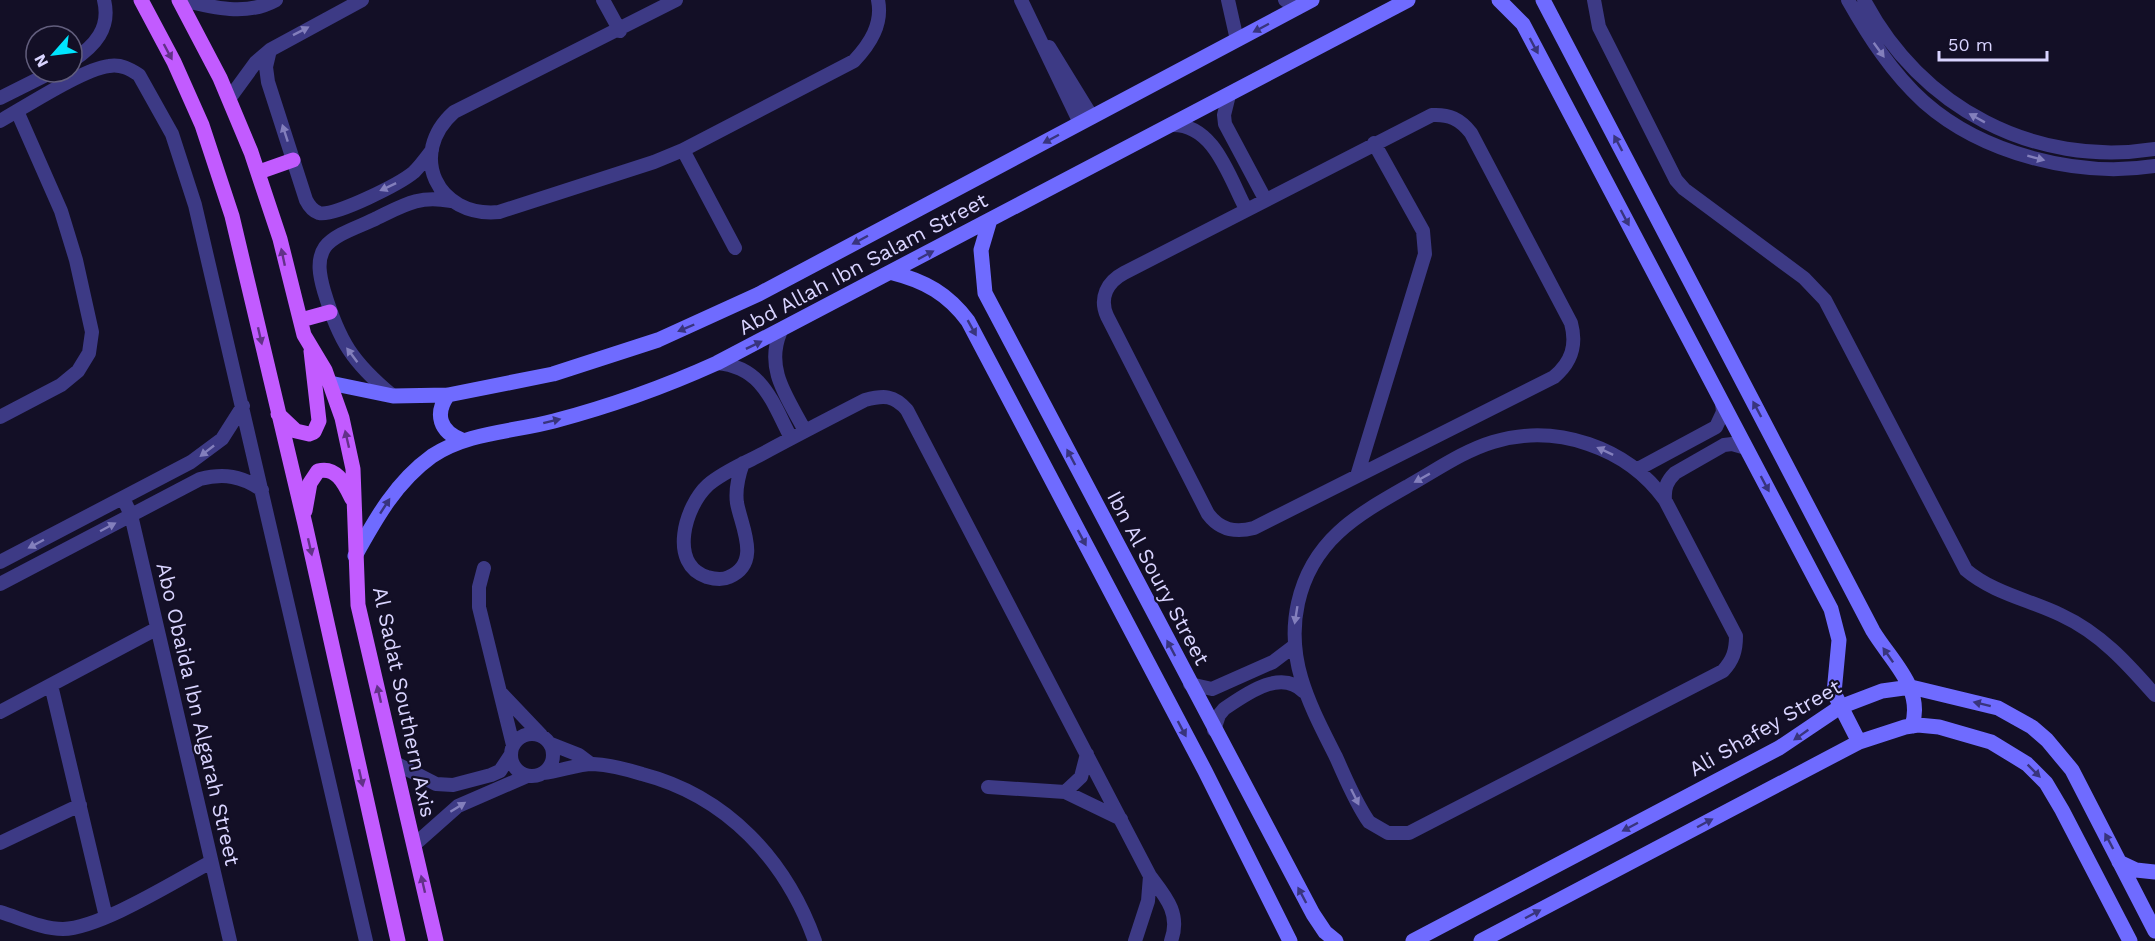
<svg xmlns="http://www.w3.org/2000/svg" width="2155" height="941" font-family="'Work Sans',sans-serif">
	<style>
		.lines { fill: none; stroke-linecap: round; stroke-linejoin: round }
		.street { stroke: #3d3a85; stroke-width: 14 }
		.secondary { stroke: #6f6bff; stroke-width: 15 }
		.primary { stroke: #c25bff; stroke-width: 15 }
		.oneway { fill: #38347d }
		.oneway2 { fill: #837fbc }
		.oneway3 { fill: #623188 }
		.labels { text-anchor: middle; stroke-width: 4.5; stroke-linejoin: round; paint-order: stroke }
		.street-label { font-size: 21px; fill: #d9d4ff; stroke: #130f26 }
	</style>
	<rect width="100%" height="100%" fill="#130f26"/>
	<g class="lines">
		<!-- street -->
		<path class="street" d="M181,0c32,7 64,17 95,0
			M603,0l17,31
			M676,0l-222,112c-47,42 -17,106 45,100l155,-50 29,-12 171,-89c16,-17 29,-37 24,-61
			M1021,0l59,123
			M1228,0l9,40
			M1285,0l12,8
			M1594,0l5,27 77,153 8,9 120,89 21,22 141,270c27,23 64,30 95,45 39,18 66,48 94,80
			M1848,0c21,37 44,73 76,102 59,52 154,76 231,64
			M1864,0c56,107 170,168 291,149
			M1049,47l43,70
			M270,50l-4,17 2,15 38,118c3,6 7,11 13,13 16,4 82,-30 95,-41 7,-7 12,-14 18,-22
			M72,61c23,-15 39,-33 32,-61
			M1229,95l-5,20 1,9 40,75
			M0,98l52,-26
			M229,99l27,-37 14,-12 92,-50
			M1432,115c17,-1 28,4 39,18l100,190c6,22 1,39 -17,54l-300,151c-19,5 -34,2 -46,-14l-101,-198c-8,-18 0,-34 17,-43z
			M0,121c25,-14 83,-52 109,-55 12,-2 21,3 30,9l33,59 23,71 171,736
			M1171,125c43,-2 58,52 75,84
			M683,150l52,98
			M780,333c-15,37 8,65 25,98
			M717,363c46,4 55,39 74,75
			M393,396c-41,-34 -54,-55 -69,-105 -4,-14 -8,-31 1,-44 11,-14 37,-21 52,-29 27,-13 42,-23 73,-17
			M0,417l61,-32 17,-14 11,-18 3,-21 -16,-72 -15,-49 -44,-100
			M743,463c-5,14 -8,26 -6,40 4,23 25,60 -8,74 -6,3 -15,2 -22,0 -39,-13 -22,-71 1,-92 15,-13 35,-21 52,-30 35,-19 70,-37 105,-55 19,-5 29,-5 42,10l243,466 -2,25 -13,40
			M1638,469l78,-42 7,-15 -1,-9
			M1357,476l68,-222 -2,-23 -49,-88
			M123,498l8,17 99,426
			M1665,500c-38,-53 -109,-77 -172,-58 -30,9 -58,29 -85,44 -51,29 -96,54 -110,117 -13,58 13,104 38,154 10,22 19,45 33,65l19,11h21l314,-162c10,-11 13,-20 13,-35l-71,-136c-1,-12 2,-19 10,-27l49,-28 8,-1 14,4
			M0,562l191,-100 31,-23 21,-33
			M484,568l-5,19v20l34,138
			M0,584l200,-105c24,-6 42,-3 62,11
			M1190,684l22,5 61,-27 21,-16
			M51,685l55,232
			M502,694l39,41
			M0,712l156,-83
			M1214,730l5,-15 5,-6c22,-15 57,-41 80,-17
			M511 755a21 21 0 1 1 42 0a21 21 0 1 1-42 0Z
			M551,744l28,11 12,9
			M395,763l41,21 17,1 38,-10 9,-4 10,-15
			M543,773c16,-1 34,-9 50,-9 16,1 33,5 49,10 85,22 144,86 173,167
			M988,787l77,5 56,27
			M1065,792l16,-15 6,-23
			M0,843l80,-38
			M414,845l44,-39 69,-30
			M1150,876c16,21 31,38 21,65
			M0,912c20,6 42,17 63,17 38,-1 112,-48 148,-67"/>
		<!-- secondary -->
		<path class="secondary" d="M1499,0l24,24 308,585 8,31 -5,53 25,49
			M1543,0l330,631c18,30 51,57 39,95
			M989,223l-8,27 4,43 328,621 12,18 11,9
			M893,273c32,8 55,21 75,48l237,450 85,170
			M330,383l63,13 55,-1 105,-21 105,-34 101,-46 553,-294
			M448,395c-14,19 -8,37 14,45
			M355,556c21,-38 41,-74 77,-100 36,-24 81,-24 122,-35 57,-15 110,-34 163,-58l691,-363
			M2119,862l17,8 19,2
			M1413,941l366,-193 61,-41 42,-16 29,-4 87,21 34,19 15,13 25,30 83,161
			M1481,941l378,-199 46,-15 13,-2 21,2 52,15 36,22 19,19 16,27 68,131"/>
		<!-- primary -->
		<path class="primary" d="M141,0l33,62 28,63 30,91 73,308 93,417
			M179,0l41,78 31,74 29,87 24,96 21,35 17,48 11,51 5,136 78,336
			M259,172l34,-12
			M301,320l29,-8
			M278,414l18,17 13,3 5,-2 5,-11 -8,-70
			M305,511l5,-28 8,-12c19,-5 27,14 34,28"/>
	</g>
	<!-- one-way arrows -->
	<defs><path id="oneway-solid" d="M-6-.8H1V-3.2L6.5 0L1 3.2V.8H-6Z" transform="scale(1.5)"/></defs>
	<g class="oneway">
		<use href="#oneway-solid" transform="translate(1261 28) rotate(152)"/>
		<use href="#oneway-solid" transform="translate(1534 46) rotate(62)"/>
		<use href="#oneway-solid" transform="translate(1051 139) rotate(152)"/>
		<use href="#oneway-solid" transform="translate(1618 143) rotate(-118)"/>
		<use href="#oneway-solid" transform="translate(1625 218) rotate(62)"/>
		<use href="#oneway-solid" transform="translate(860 240) rotate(152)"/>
		<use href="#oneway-solid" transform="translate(926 255) rotate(-28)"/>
		<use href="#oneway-solid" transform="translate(686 328) rotate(157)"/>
		<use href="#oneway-solid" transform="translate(972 328) rotate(61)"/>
		<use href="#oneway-solid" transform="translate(754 345) rotate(-26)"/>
		<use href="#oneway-solid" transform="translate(1757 409) rotate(-118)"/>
		<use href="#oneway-solid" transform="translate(552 421) rotate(-14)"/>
		<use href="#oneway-solid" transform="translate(1071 457) rotate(-118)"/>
		<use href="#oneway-solid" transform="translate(1765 484) rotate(62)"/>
		<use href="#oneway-solid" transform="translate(385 506) rotate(-57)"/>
		<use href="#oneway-solid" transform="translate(1082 538) rotate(62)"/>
		<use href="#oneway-solid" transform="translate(1171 648) rotate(-118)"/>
		<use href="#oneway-solid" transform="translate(1888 655) rotate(-125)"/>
		<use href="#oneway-solid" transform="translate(1982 704) rotate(-166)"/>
		<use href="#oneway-solid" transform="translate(1182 729) rotate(62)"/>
		<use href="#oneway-solid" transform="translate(1801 735) rotate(145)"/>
		<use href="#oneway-solid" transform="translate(2034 771) rotate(45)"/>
		<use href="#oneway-solid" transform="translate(1705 823) rotate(-28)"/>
		<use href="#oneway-solid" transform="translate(1630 827) rotate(152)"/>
		<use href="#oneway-solid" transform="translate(2109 841) rotate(-118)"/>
		<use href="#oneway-solid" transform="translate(1302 895) rotate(-118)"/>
		<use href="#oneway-solid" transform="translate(1533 914) rotate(-28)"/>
	</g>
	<g class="oneway2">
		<use href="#oneway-solid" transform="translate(301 31) rotate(-27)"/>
		<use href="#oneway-solid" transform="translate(1879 50) rotate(54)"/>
		<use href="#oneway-solid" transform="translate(1977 118) rotate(-151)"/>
		<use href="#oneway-solid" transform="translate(285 133) rotate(-108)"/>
		<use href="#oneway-solid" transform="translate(2036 158) rotate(15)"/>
		<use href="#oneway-solid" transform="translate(388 187) rotate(155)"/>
		<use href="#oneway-solid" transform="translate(352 355) rotate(-127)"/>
		<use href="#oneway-solid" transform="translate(207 451) rotate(142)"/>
		<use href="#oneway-solid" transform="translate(1605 451) rotate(-155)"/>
		<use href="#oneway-solid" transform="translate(1422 478) rotate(151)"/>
		<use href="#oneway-solid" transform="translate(108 527) rotate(-28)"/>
		<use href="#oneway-solid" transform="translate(36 544) rotate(152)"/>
		<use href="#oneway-solid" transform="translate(1296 615) rotate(99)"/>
		<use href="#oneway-solid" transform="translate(1355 797) rotate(64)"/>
		<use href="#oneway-solid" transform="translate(458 807) rotate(-32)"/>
	</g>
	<g class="oneway3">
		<use href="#oneway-solid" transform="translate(168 52) rotate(62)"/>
		<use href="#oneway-solid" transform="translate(283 257) rotate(-102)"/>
		<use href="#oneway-solid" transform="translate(260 336) rotate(77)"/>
		<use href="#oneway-solid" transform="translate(347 439) rotate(-103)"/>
		<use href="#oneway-solid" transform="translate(310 547) rotate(77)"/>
		<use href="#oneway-solid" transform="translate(379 694) rotate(-103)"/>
		<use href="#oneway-solid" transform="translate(361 778) rotate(77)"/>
		<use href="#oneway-solid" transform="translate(423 884) rotate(-103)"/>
	</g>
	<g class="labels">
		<!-- street labels -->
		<g class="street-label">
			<text transform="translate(863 264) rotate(-28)" y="7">Abd Allah Ibn Salam Street</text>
			<text transform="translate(1158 578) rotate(62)" y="7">Ibn Al Soury Street</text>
			<text transform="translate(404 702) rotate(78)" y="7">Al Sadat Southern Axis</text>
			<text transform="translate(198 714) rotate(77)" y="7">Abo Obaida Ibn Algarah Street</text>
			<text transform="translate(1765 728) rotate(-30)" y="7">Ali Shafey Street</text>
		</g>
	</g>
	<!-- north arrow -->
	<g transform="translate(54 54) rotate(242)"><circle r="28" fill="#130f26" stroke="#625e7d" stroke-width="1.5"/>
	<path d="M0-4.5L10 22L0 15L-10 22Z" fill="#00e5ff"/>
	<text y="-9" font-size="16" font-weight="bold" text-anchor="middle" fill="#d9d4ff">N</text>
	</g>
	<!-- scale -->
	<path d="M1939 51v9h108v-9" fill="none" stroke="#d9d4ff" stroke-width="3"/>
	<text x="1948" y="51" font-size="18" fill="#d9d4ff" stroke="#130f26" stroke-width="4.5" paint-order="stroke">50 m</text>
</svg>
